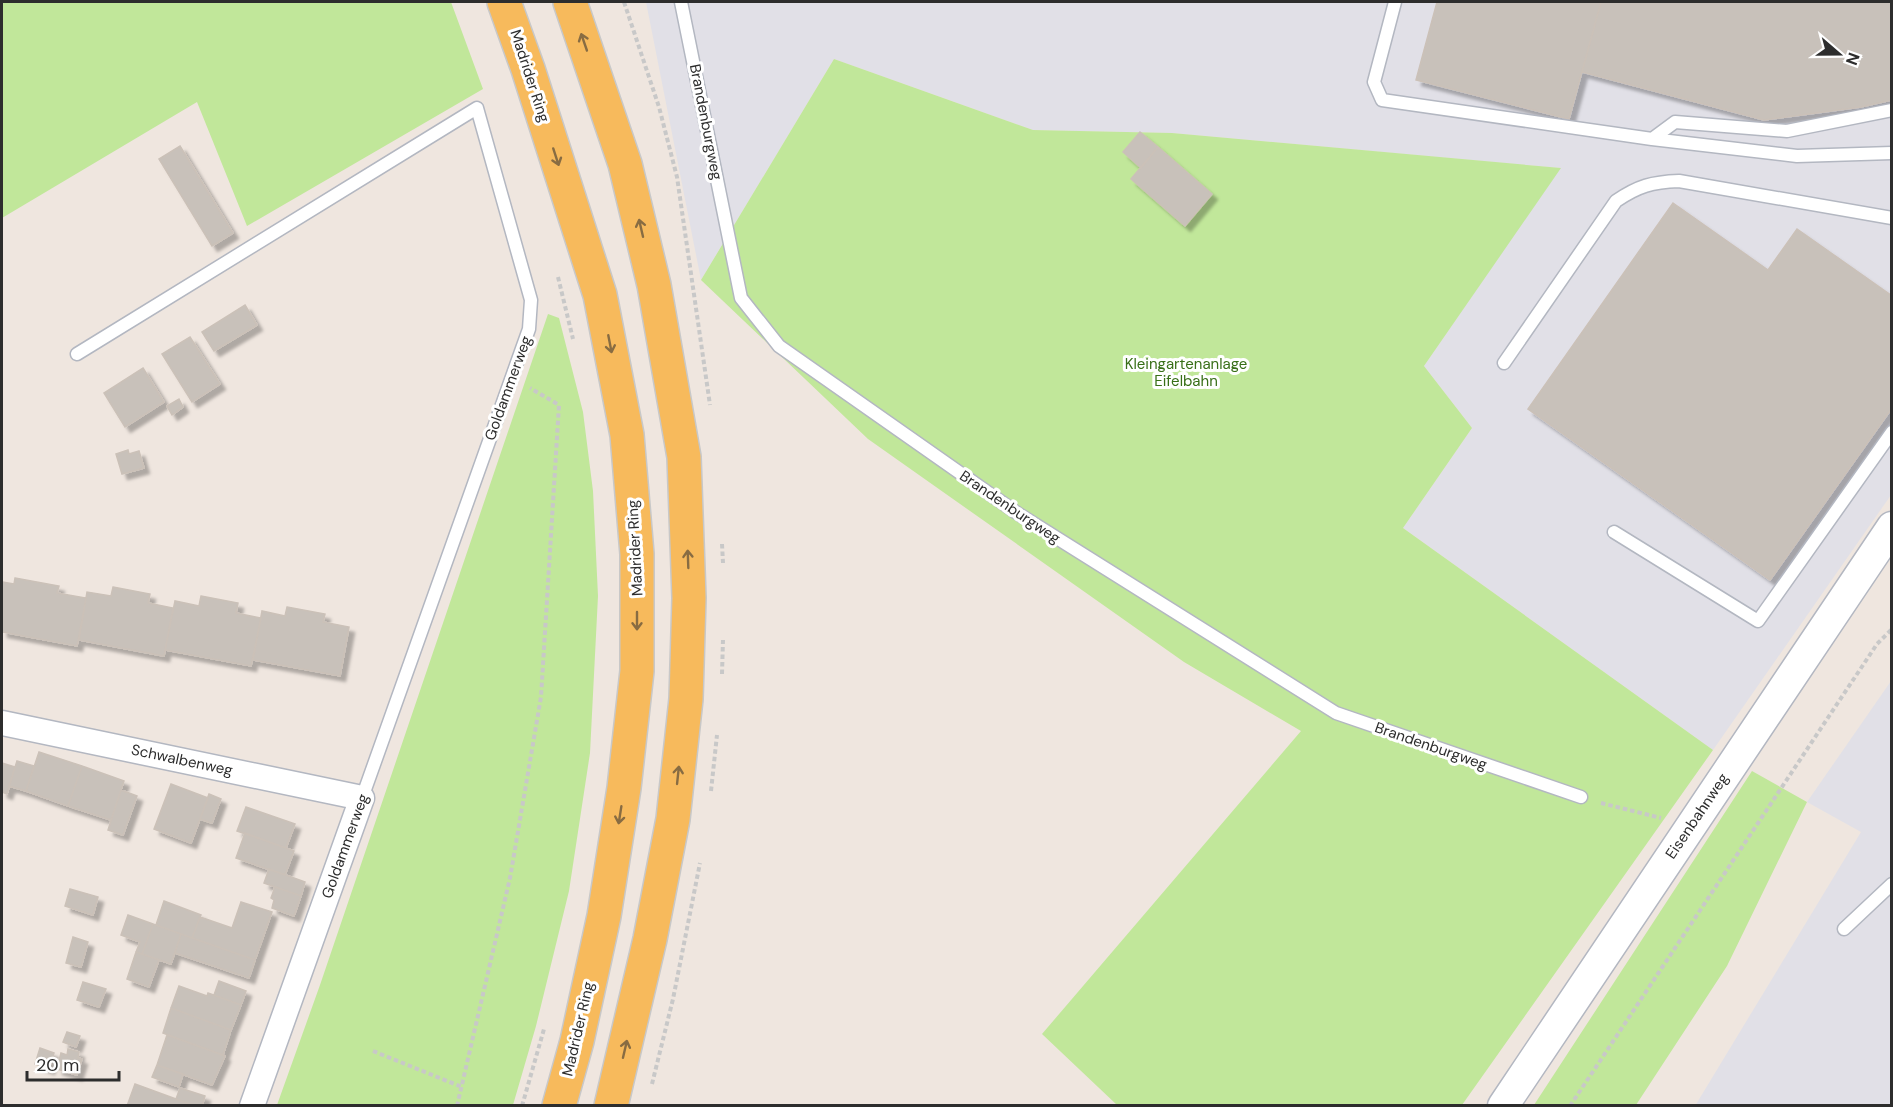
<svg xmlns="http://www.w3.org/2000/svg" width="1893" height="1107" font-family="'DM Sans',sans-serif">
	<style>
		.industrial { fill: #e1e0e7 }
		.green { fill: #c1e79a }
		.building { fill: #c8c1ba; stroke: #cbc1b8; stroke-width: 1.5; filter: url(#shadow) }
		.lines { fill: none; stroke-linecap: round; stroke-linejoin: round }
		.service-casing { stroke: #b3b7c1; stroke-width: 15 }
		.minor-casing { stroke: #b3b7c1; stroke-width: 27 }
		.tertiary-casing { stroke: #b3b7c1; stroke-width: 33 }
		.primary-casing { stroke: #c8c8c8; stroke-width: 36 }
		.path { stroke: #c8c8c8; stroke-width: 4; stroke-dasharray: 4.5 3; stroke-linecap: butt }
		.service { stroke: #fff; stroke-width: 12 }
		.minor { stroke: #fff; stroke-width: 24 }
		.tertiary { stroke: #fff; stroke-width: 30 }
		.primary { stroke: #f7ba5c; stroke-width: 33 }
		.oneway { stroke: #886c42 }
		.labels { text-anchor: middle; stroke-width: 6; stroke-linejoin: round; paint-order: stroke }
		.street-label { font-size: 15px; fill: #2d2d2d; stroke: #fff }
		.park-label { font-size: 15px; fill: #386f18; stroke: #fff }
	</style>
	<defs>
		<filter id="shadow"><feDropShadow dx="5.5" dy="5.5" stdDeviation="1.5" flood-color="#0004"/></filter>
	</defs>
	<rect width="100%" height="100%" fill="#efe6df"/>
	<!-- industrial -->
	<path class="industrial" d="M646,2h1245v493l-178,255 -310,-222 69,-100 -48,-62 136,-198 -388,-35 -139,-3 -199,-71 -133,221z
		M1891,681v424l-196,1 166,-274 -54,-30z"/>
	<!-- green -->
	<path class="green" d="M2,2h449l32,87 -236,137 -50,-124 -195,116z
		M834,59l199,71 139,3 389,35 -137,198 48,62 -69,100 310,222 -251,355h-345l-75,-71 259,-303 -117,-69 -316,-223 -167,-159z
		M548,314l11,4 24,94 10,79 5,105 -8,157 -21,138 -33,135 -23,79h-236l43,-120z
		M1752,771l55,31 -80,164 -91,139h-102z"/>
	<!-- building -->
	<path class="building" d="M1437,2h164l-32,117 -153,-39z
		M1601,2h291v98l-31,7 -97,13 -182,-48z
		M1140,132l18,15 -17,21 -18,-16z
		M180,146l53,87 -21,13 -53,-87z
		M1158,147l54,47 -27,32 -54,-47z
		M1673,203l95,67 29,-41 95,67v112l-122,172 -242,-171z
		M245,305l12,20 -43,26 -12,-19z
		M190,337l30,47 -28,18 -30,-48z
		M143,368l21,34 -39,25 -21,-34z
		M179,399l4,8 -11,8 -5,-9z
		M128,450l1,4 10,-3 5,17 -22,6 -6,-20z
		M15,578l44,8 -2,7 29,5 -9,48 -75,-14v-50l12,2z
		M113,587l37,7 -2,9 25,5 -9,48 -85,-16 8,-48 24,4z
		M201,596l37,7 -2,10 25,5 -10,48 -86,-16 10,-49 24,5z
		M287,607l38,7 -2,8 26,5 -9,49 -87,-16 9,-49 23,5z
		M39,752l43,14 -14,40 -42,-15z
		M17,761l17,5 -8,25 -17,-5z
		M2,763l13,4 -8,27 -5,-2z
		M82,766l42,15 -13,39 -43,-14z
		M171,784l37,14 -17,45 -37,-14z
		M121,790l16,6 -14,39 -15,-5z
		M209,794l12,5 -9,24 -12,-4z
		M246,807l49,17 -9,24 -49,-17z
		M245,833l49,18 -9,24 -49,-17z
		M269,869l36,13 -4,14 -37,-13z
		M275,887l26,9 -7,20 -22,-8 2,-8 -3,-2z
		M70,889l28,8 -5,18 -28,-9z
		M164,901l37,14 -9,23 -36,-13z
		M241,902l31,10 -17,48 -63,-22 8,-21 32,11z
		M128,915l25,9 -11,30 -6,-2 4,-10 -19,-7z
		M153,924l28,10 -10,30 -29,-10z
		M181,934l74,26 -6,18 -74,-25z
		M73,937l15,5 -7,25 -15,-4z
		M136,952l23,8 -10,27 -22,-8z
		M219,981l27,10 -5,14 -27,-10z
		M83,982l23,7 -7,18 -22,-7z
		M179,986l28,10 1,-3 33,12 -10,25 -60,-22z
		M171,1008l60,22 -8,25 -60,-22z
		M67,1032l13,4 -4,11 -13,-5z
		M167,1035l58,21 -13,29 -55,-20z
		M40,1048l14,5 -5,16 -14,-5z
		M68,1049l11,3 -1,6 4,1 -5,16 -20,-6 4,-16 6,2z
		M157,1065l26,9 -4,13 -27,-10z
		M135,1084l41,15 19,7h-68z
		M180,1088l25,8 -3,10h-7l-19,-7z"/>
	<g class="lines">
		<!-- service casing -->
		<g class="service-casing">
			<path id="service" d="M681,2l60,296 38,48 238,167 319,200 245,84
				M1395,2l-21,80 8,18 270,39 145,17 95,-3
				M1652,139l23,-17 112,9 105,-21
				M77,354l400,-246 54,192 -2,29 -167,469
				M1504,363l112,-162c22,-15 36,-19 63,-20l213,37
				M1614,532l144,89 134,-189
				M1844,929l48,-45"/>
		</g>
		<!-- minor casing -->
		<g class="minor-casing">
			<path id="minor" d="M2,723l360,75 -110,308"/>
		</g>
		<!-- tertiary casing -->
		<g class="tertiary-casing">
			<path id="tertiary" d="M1503,1106l389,-579"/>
		</g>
		<!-- primary casing -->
		<g class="primary-casing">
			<path id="primary" d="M504,2l24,67 72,226 27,140 10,119v117l-13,117 -20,128 -27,125 -18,65
				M570,2l55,162 29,121 30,172 5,141 -3,101 -13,120 -23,120 -39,167"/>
		</g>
		<!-- path -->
		<path class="path" d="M624,2l35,105 18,70 33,228
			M558,277l15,62
			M722,544l1,19
			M722,674l1,-34
			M711,791l6,-56
			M1601,803l60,15
			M373,1051l89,36
			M652,1084l21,-85 27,-136
			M457,1106l53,-228 31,-181 18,-292 -29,-17
			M522,1106l22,-77
			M1570,1106l307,-462 15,-15"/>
		<!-- service -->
		<use href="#service" class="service"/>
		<!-- minor -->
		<use href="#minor" class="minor"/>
		<!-- tertiary -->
		<use href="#tertiary" class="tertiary"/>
		<!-- primary -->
		<use href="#primary" class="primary"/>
	</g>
	<!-- one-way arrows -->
	<defs><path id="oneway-shaft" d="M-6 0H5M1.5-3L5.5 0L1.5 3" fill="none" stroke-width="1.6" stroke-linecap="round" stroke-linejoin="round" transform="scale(1.5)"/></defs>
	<g class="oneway">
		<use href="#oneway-shaft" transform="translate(584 42) rotate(-109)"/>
		<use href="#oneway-shaft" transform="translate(556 157) rotate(72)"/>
		<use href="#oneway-shaft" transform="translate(641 228) rotate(-103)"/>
		<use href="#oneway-shaft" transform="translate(610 344) rotate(79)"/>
		<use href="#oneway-shaft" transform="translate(688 559) rotate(-92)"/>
		<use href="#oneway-shaft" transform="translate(637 621) rotate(90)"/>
		<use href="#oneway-shaft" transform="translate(678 775) rotate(-84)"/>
		<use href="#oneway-shaft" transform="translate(620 815) rotate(99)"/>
		<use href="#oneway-shaft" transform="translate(625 1049) rotate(-77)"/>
	</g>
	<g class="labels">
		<!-- street labels -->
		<g class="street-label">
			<text transform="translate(530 76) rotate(72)" y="5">Madrider Ring</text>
			<text transform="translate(706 122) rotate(79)" y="5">Brandenburgweg</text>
			<text transform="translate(508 388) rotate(-70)" y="5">Goldammerweg</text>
			<text transform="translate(1010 507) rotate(34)" y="5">Brandenburgweg</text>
			<text transform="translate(635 548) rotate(-93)" y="5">Madrider Ring</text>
			<text transform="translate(1431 746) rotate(19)" y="5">Brandenburgweg</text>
			<text transform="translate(182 760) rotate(12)" y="5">Schwalbenweg</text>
			<text transform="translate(1697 816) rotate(-56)" y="5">Eisenbahnweg</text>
			<text transform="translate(345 846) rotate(-70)" y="5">Goldammerweg</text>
			<text transform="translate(578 1029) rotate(-77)" y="5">Madrider Ring</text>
		</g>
		<!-- park labels -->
		<g class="park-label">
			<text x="1186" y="369">Kleingartenanlage<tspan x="1186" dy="17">Eifelbahn</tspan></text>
		</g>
	</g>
	<!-- border -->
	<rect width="1893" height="1107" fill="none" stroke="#2d2d2d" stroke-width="6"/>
	<!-- north arrow -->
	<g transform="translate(1839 54) rotate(110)" stroke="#ffffff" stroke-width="4.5" paint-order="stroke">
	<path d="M0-4.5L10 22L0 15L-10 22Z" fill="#2d2d2d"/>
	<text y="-9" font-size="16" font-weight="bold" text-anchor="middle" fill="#2d2d2d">N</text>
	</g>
	<!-- scale -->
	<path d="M27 1071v9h92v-9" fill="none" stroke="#2d2d2d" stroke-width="3"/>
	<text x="36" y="1071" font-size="18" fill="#2d2d2d" stroke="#ffffff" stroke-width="4.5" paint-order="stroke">20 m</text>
</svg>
